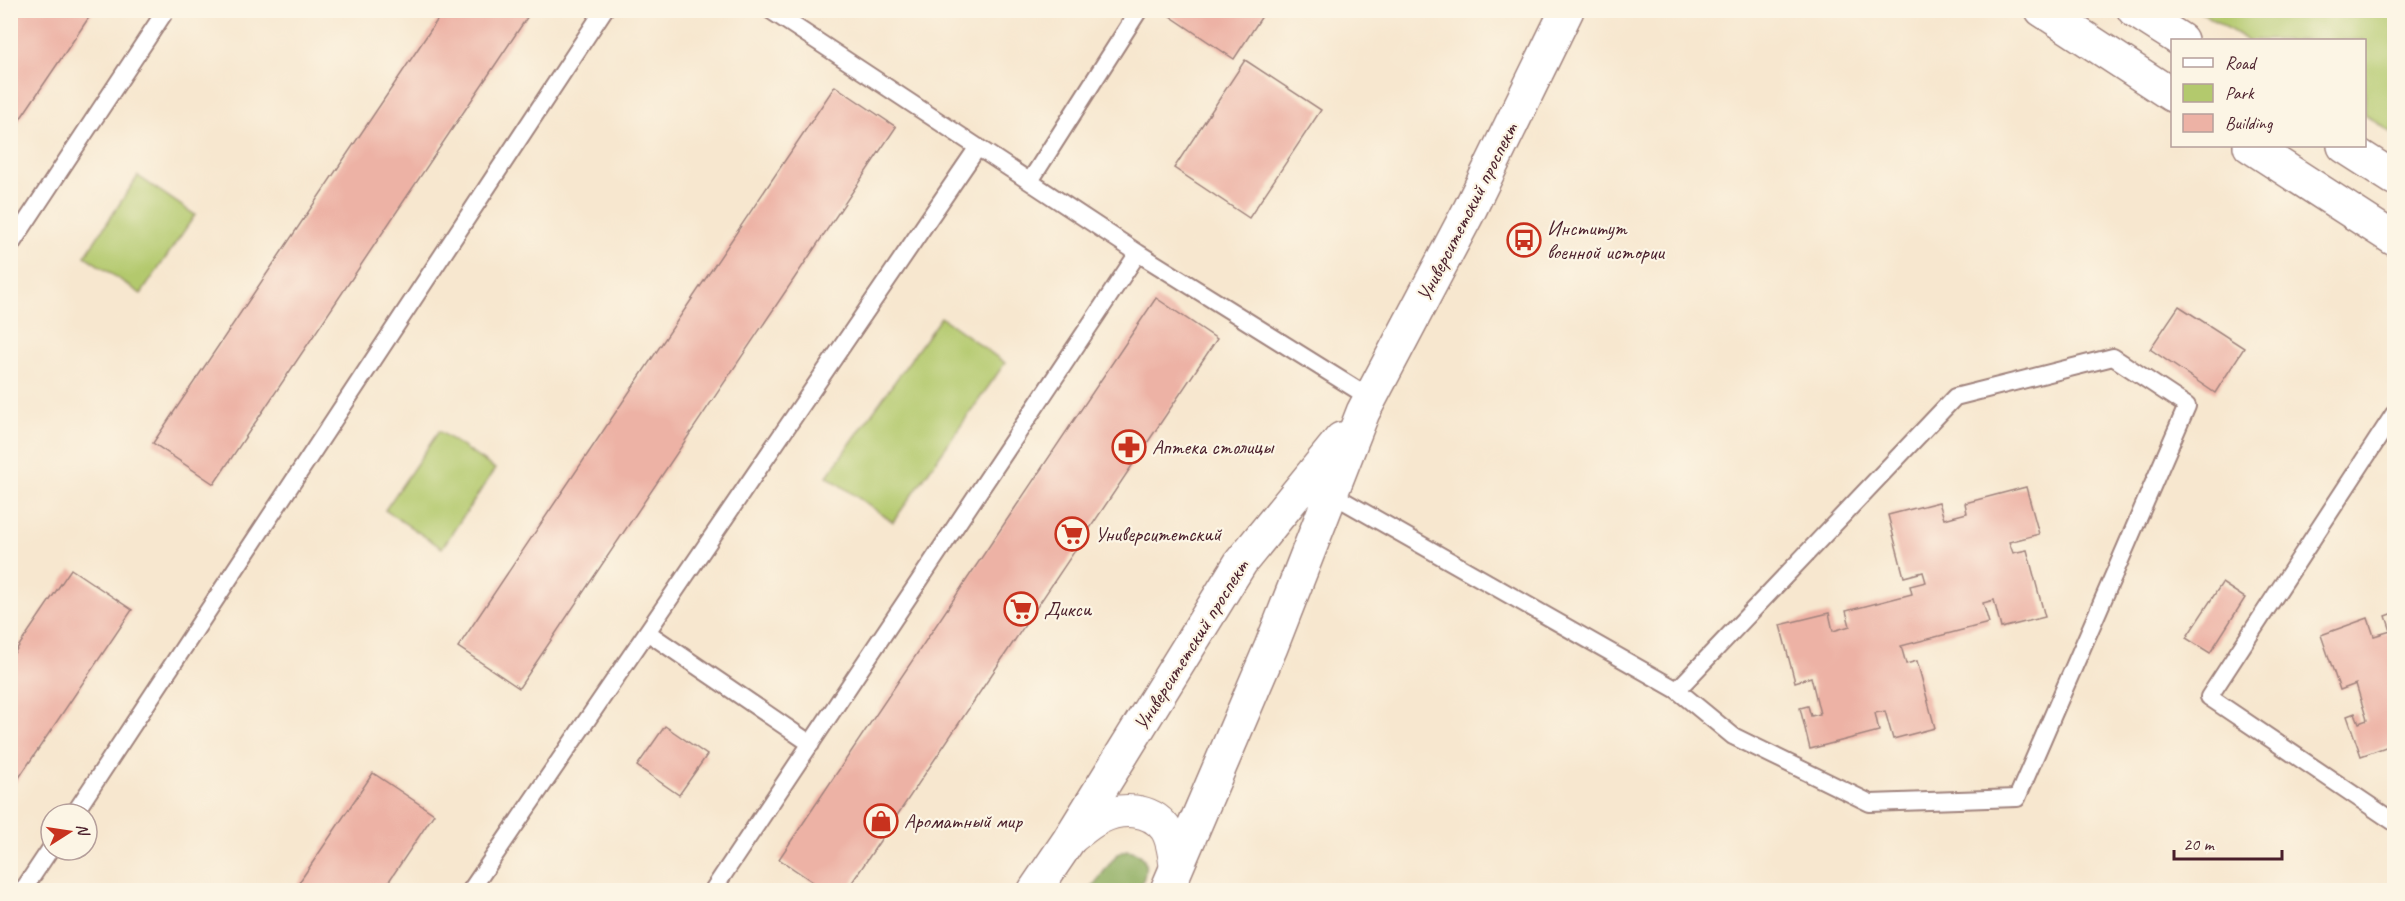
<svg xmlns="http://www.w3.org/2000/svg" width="2405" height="901" font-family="Caveat,sans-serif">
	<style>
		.green { fill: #b3c96d; stroke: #7e744c; stroke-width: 1.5 }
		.forest { fill: #8ead60; stroke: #6c6646; stroke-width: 1.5 }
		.building { fill: #edb2a5 }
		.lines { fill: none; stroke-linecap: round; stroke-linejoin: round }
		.service-casing { stroke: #a0837d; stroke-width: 20 }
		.minor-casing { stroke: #a0837d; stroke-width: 34 }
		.secondary-casing { stroke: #a0837d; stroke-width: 36 }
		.service { stroke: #fff; stroke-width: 16 }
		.minor { stroke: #fff; stroke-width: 32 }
		.secondary { stroke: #fff; stroke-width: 33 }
		.labels { text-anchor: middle; stroke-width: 4.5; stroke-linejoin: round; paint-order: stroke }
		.street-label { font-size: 21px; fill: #4a1f2b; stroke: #fcf5e5 }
		.poi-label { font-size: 21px; fill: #4a1f2b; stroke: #fcf5e5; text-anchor: start }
	</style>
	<rect width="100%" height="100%" fill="#fcf5e5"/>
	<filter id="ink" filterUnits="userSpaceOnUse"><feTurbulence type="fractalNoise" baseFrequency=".0167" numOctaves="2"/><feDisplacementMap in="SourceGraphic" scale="12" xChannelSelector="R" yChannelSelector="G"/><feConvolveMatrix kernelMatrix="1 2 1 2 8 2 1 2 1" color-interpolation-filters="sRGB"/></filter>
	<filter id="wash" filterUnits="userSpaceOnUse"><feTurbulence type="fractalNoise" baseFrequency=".008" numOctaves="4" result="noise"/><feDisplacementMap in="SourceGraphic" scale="24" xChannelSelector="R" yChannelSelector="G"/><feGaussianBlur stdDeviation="1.35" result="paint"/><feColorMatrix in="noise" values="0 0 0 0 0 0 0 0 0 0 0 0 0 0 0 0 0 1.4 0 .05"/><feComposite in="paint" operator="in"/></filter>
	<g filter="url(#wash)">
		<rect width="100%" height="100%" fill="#f7e7cf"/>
		<!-- green -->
		<path class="green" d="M2199,11h195v123l-29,-19 -1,-75h-117z
			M138,176l57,39 -54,79 -56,-38z
			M941,317l64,46 -112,159 -66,-46z
			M439,431l56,38 -53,79 -57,-38z"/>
		<!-- forest -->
		<path class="forest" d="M1127,850c25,4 20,23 12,40h-49l27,-36z"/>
		<g id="blocks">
			<!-- building -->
			<path class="building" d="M10,10h84l-84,124z
				M444,10h88l-318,474 -61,-41z
				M1169,10h97l-32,49 -67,-45z
				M1245,60l76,50 -72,108 -75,-50z
				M835,86l61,41 -377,561 -61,-41z
				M1156,298l61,41 -370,551h-22l-46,-31z
				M2179,306l65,42 -29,45 -65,-44z
				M2026,487l13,47 -30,8 4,11 14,-3 18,67 -44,11 -7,-28 -11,3 6,20 -88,23 5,18 11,-3 18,67 -42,11 -8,-28 -10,2 4,18 -69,18 -10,-41 8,-2 3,10 9,-2 -9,-37 -16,5 -15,-57 49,-12 4,18 17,-5 -4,-15 66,-17 -2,-8 16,-4 -3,-10 -19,5 -16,-62 51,-13 5,17 23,-6 -2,-10z
				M71,569l61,41 -122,181v-132z
				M2222,583l23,15 -35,55 -24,-15z
				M2394,613v131l-33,12 -14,-40 8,-3 4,10 8,-3 -11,-36 -16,6 -19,-55 47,-17 6,18 17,-5 -5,-15z
				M665,726l42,29 -28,40 -42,-29z
				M373,773l61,41 -51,76h-89z"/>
		</g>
	</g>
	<g filter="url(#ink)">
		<use href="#blocks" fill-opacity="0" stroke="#a0837d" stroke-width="1.5"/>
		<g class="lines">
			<!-- service casing -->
			<g class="service-casing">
				<path id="service" d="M770,10l368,243 232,145
					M1030,181l109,-171
					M10,246l156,-236
					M2394,414l-185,283 185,125
					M1330,493l347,197 56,46 137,67 147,-5 170,-392 -74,-49 -158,40 -278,293
					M647,632l164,112
					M74,814l530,-804
					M23,890l28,-42
					M471,890l507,-743
					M713,890l425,-637"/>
			</g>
			<!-- minor casing -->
			<g class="minor-casing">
				<path id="minor" d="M1069,840c10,-7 20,-17 31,-22 21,-11 50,-10 65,10 8,11 9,28 11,41"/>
			</g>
			<!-- secondary casing -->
			<g class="secondary-casing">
				<path id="secondary" d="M2042,10l130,85
					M2134,10l47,30
					M2250,146l144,93
					M2344,146l50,32
					M1035,890l34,-50 172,-278 100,-123
					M1167,890l104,-243 92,-235 107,-203 97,-199"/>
			</g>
			<!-- service -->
			<use href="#service" class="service"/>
			<!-- minor -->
			<use href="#minor" class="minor"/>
			<!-- secondary -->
			<use href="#secondary" class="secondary"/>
		</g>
	</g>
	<!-- icons -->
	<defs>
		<g id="bus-ring" transform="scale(1.725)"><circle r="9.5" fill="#fcf5e5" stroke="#c8321e" stroke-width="1.5"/><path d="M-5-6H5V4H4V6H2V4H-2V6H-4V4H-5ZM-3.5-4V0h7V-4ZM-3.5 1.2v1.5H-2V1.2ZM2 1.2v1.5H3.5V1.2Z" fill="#c8321e"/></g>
		<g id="pharmacy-ring" transform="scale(1.725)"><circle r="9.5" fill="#fcf5e5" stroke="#c8321e" stroke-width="1.5"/><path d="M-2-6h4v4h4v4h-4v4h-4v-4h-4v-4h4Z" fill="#c8321e"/></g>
		<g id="supermarket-ring" transform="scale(1.725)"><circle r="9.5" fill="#fcf5e5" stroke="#c8321e" stroke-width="1.5"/><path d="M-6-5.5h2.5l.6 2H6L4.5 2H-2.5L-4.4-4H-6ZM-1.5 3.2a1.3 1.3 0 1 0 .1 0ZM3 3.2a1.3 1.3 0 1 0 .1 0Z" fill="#c8321e"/></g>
		<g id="shop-ring" transform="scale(1.725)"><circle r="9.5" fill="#fcf5e5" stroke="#c8321e" stroke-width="1.5"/><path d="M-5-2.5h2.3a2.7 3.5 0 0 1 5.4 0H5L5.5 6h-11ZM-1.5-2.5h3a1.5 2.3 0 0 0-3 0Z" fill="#c8321e"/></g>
	</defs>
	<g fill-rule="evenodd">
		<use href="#bus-ring" x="1524" y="240"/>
		<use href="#pharmacy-ring" x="1129" y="447"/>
		<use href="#supermarket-ring" x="1072" y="534"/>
		<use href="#supermarket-ring" x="1021" y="609"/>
		<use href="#shop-ring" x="881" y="821"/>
	</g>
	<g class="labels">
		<!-- street labels -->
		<g class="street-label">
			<text transform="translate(1467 212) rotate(-63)" y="7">Университетский проспект</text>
			<text transform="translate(1191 645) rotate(-58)" y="7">Университетский проспект</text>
		</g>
		<!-- poi labels -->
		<g class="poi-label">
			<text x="1547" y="235">Институт<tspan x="1547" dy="24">военной истории</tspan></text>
			<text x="1152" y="454">Аптека столицы</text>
			<text x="1095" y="541">Университетский</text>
			<text x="1044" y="616">Дикси</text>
			<text x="904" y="828">Ароматный мир</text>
		</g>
	</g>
	<!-- margin -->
	<rect width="2405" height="901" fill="none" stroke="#fcf5e5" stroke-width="36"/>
	<!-- legend -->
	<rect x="2171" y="39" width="195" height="108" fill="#fcf5e5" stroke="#b59f9b" stroke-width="1.5"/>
	<rect x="2183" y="58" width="30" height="9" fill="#ffffff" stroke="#b59f9b" stroke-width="1.5"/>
	<text x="2225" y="69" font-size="18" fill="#4a1f2b">Road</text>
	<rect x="2183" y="84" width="30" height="18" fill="#b3c96d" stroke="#b59f9b" stroke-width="1.5"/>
	<text x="2225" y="99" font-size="18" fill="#4a1f2b">Park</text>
	<rect x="2183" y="114" width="30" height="18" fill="#edb2a5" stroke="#b59f9b" stroke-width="1.5"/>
	<text x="2225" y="129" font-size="18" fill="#4a1f2b">Building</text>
	<!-- north arrow -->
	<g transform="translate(69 832) rotate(78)"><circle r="28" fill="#fcf5e5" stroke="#b59f9b" stroke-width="1.5"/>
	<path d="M0-4.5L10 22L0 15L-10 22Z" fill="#c8321e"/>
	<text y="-9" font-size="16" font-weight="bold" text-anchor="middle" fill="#4a1f2b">N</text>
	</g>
	<!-- scale -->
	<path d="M2174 850v9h108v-9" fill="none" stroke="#4a1f2b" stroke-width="3"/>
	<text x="2183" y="850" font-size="18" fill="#4a1f2b" stroke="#fcf5e5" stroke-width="4.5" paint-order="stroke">20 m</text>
</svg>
